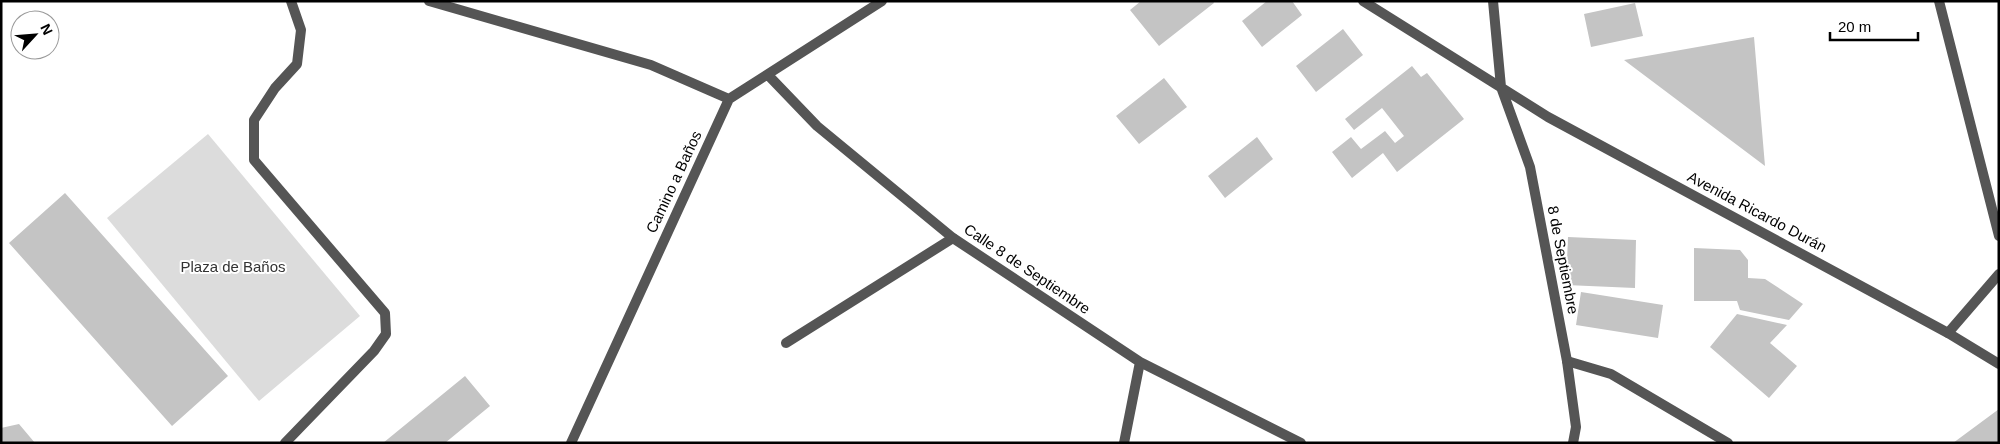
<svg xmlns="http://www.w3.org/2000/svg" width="2000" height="444" font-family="Arial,sans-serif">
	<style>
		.green { fill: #dcdcdc }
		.building { fill: #c4c4c4 }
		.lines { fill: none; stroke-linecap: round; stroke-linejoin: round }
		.minor { stroke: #555; stroke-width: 10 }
		.tertiary { stroke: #555; stroke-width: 10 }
		.labels { text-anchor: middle; stroke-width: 4; stroke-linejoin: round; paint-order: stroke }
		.street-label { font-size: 15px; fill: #000; stroke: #fff }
		.park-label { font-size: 15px; fill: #333; stroke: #fff }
	</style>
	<rect width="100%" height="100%" fill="#fff"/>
	<!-- green -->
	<path class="green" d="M208,134l152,182 -101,85 -152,-183z"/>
	<!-- building -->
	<path class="building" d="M1141,1h72l1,2 -55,43 -29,-36z
		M1267,1h25l10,14 -40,32 -20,-26z
		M1635,3l8,33 -52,11 -7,-33z
		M1343,29l20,26 -47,37 -20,-26z
		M1754,37l11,129 -141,-106z
		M1412,66l9,11 6,-4 37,46 -67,53 -14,-19 -31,25 -20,-26 19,-15 10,12 24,-18 10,12 9,-7 -22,-28 -28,22 -9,-11z
		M1164,78l23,29 -48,37 -23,-28z
		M1257,137l16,22 -48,39 -17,-22z
		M65,193l163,183 -56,50 -163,-183z
		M1568,237l68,3 -1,48 -69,-3z
		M1694,248l46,2 8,10v18l17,1 38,25 -14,16 -49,-10 -3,-9h-43z
		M1581,292l82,13 -5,33 -82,-13z
		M1737,314l50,11 -17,18 27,23 -28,32 -59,-51z
		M465,376l25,30 -45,37h-62z
		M1999,409v34h-46z
		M19,424l16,19h-34v-15z"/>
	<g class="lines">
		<!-- minor -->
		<path class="minor" d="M1939,1l60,235
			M1948,333l51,-59
			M786,343l167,-105
			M1567,361l44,13 117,69"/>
		<!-- tertiary -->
		<path class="tertiary" d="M429,1l222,64 78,34
			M1363,1l185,116 400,216 51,31
			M1493,1l8,86 29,80 37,194 9,66 -3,16
			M768,75l49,51 136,112 187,124 161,81
			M285,443l89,-92 12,-17 -1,-21 -131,-153v-40l21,-32 22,-24 4,-34 -10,-29
			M571,443l158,-344 153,-98
			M1124,443l16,-81"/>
	</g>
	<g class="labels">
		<!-- street labels -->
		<g class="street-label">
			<text transform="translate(674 182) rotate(-65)" y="5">Camino a Baños</text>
			<text transform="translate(1757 212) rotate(28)" y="5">Avenida Ricardo Durán</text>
			<text transform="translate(1563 260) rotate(79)" y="5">8 de Septiembre</text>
			<text transform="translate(1027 269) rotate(34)" y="5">Calle 8 de Septiembre</text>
		</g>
		<!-- park labels -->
		<g class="park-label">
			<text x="233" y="272">Plaza de Baños</text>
		</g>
	</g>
	<!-- border -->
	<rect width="2000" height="444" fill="none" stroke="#000000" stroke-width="5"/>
	<!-- north arrow -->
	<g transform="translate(35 35) rotate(64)"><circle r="24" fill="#ffffff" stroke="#999999"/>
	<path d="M0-4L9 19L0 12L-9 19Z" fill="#000000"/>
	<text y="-8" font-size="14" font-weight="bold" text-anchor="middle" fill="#000000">N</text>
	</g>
	<!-- scale -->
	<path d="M1830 32v8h88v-8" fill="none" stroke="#000000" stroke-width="2.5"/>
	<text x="1838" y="32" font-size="15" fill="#000000" stroke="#ffffff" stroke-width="4" paint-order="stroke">20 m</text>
</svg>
